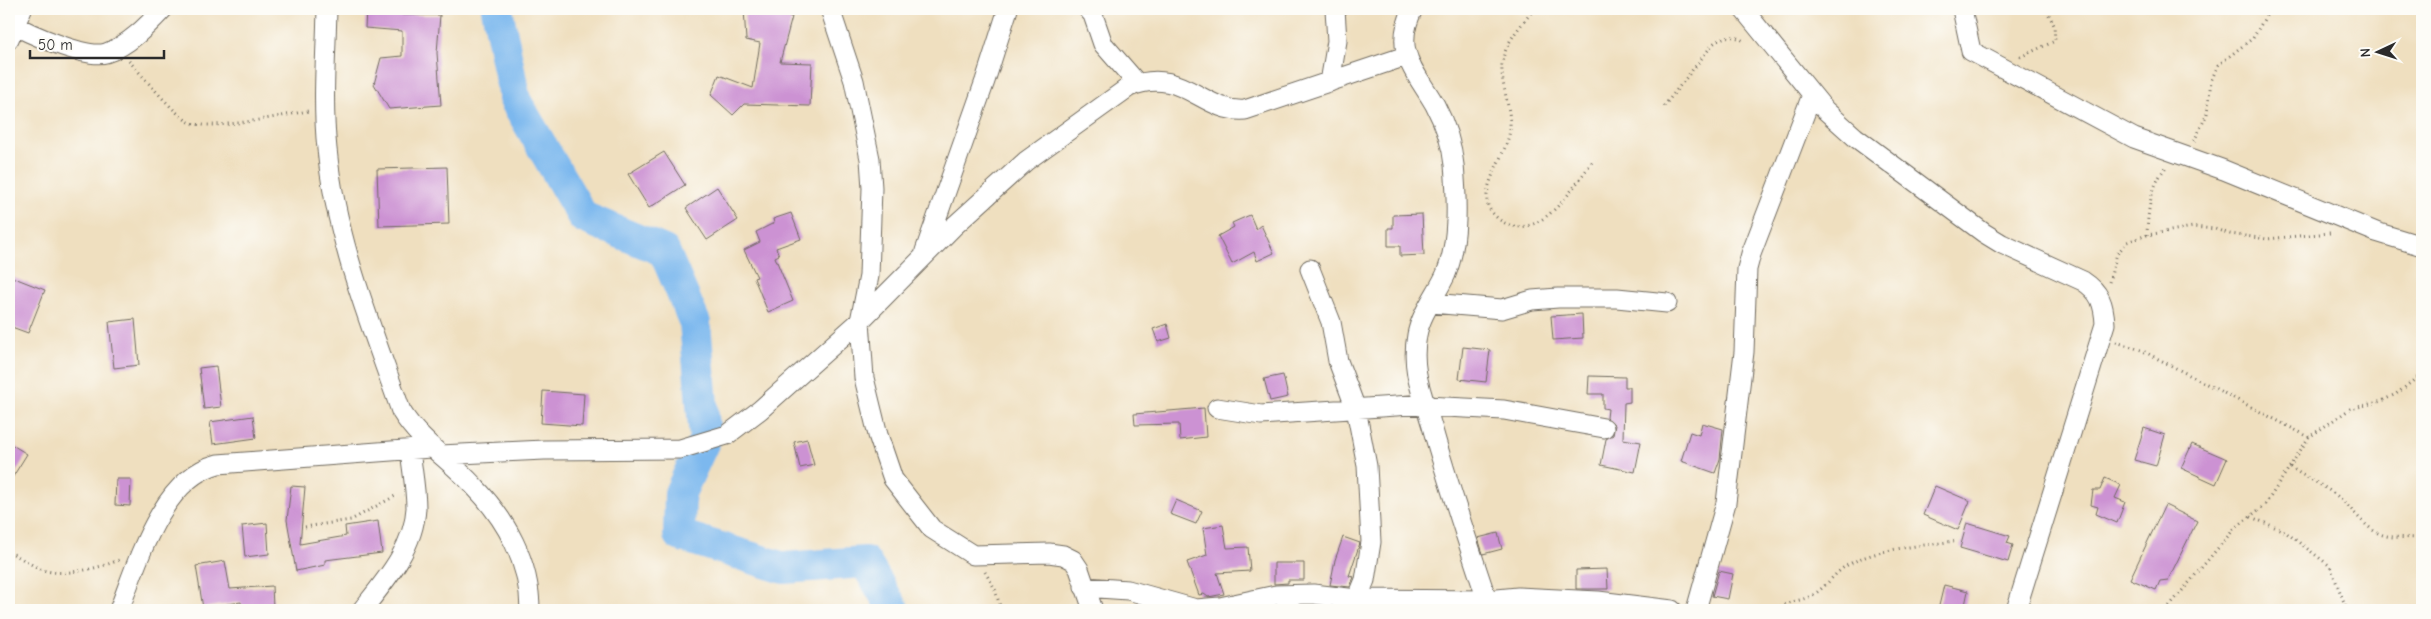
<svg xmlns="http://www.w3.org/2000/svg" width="2431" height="619" font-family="'Comic Neue',sans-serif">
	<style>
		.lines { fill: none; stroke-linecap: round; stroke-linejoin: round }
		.river { stroke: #7cb8ee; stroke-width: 32 }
		.building { fill: #cc92d3 }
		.minor-casing { stroke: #706a5f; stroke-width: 21 }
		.path { stroke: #706a5f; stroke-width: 3; stroke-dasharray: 1 4; stroke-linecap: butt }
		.minor { stroke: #fff; stroke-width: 19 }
	</style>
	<rect width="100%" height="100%" fill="#fdfcf7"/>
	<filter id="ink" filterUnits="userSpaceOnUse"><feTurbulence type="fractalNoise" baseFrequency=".02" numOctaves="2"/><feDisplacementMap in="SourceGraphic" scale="10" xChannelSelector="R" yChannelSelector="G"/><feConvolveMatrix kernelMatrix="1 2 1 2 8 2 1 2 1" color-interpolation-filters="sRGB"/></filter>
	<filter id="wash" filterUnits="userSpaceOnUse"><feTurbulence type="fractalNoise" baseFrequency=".0096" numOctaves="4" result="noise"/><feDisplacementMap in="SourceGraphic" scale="20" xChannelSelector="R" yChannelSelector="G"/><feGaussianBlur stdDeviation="1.12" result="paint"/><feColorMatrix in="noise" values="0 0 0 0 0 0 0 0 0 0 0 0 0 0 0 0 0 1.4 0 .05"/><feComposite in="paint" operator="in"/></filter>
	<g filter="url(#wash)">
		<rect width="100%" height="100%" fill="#efdfbf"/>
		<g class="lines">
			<!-- river -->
			<path class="river" d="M497,9l18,91 68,117 81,34 31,72 10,116 -25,54 -1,42 105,33 81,-6 29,48"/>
		</g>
		<g id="blocks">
			<!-- building -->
			<path class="building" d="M366,9h36v6h38l-3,38 4,52 -52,4 -15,-25 7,-26 21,-2v-25l-37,-3z
				M744,9h17l31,8 -12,45 32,1 -2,43 -66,-2 -11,11 -22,-20 8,-20 34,13 7,-45 -14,-3z
				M664,152l21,33 -36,23 -21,-34z
				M447,167l2,57 -70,2 -2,-57z
				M717,187l21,33 -31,20 -21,-32z
				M791,213l10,26 -25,9 3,7 -4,2 18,44 -25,11 -14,-34 3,-1 -13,-27 16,-8 -4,-10 18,-9 -1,-4z
				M1422,214l2,41 -24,1v-10h-12v-18h5v-13z
				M1250,215l6,14 5,-4 13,28 -17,8 -3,-9 -22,12 -14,-28 16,-9 -2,-4z
				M12,277l33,13 -17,43 -19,-7v-40z
				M1582,314l1,24 -30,2 -2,-24z
				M135,319l4,46 -25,3 -5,-46z
				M1167,324l4,14 -13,4 -5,-13z
				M1463,347l27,3 -4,32 -27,-3z
				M216,366l5,41 -17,2 -5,-41z
				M1283,375l5,22 -18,4 -6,-22z
				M1589,376l36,1v10h5v15l-6,1 -1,36 18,3 -6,30 -34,-7 5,-26 7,-4 2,-10 -8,-7 1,-9 -5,-1v-14h-15z
				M543,391l41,3 -2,32 -41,-3z
				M1204,408l2,29 -26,3 -1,-16 -44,1 -1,-11z
				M253,416l3,22 -43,6 -3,-22z
				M1702,423l21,6 -3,30 -5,14 -34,-12 9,-29 9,3z
				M2144,428l21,7 -9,31 -22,-6z
				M807,439l7,26 -14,3 -6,-26z
				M9,443l18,11 -18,29z
				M2192,444l35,15 -11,25 -35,-16z
				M2105,478l16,7 -6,13 10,4 -8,21 -21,-9 2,-7 -7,-2 2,-15h7z
				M116,479h15l-1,27 -15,-1z
				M291,486l14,1 -5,57 46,-8 -1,-10 33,-5 4,32 -57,7v5l-29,6 -9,-51z
				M1935,486l35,15 -12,29 -35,-15z
				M1176,500l26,11 -6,13 -26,-10z
				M2165,505l32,16 -29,59 -8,1 -4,9 -26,-11z
				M267,523l2,31 -24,3 -3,-31z
				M1967,523l43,13 -3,7 6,2 -5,17 -48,-14z
				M1223,525l4,23 21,-1 2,24 -33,2 7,21 -16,3 -4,-3 -5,1 -12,-33 20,-7 -4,-27z
				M1498,533l4,16 -19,5 -5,-16z
				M1343,537l17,6 -11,33 5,1 -4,10 -20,-2 5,-25z
				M225,561l5,28 42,-3 1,21 -31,2 -1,-7 -38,6 -7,-42z
				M1274,563h30v17h-16v3l-14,1z
				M1607,569l1,20h-32v-19z
				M1719,571l14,3 -5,25 -16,-3z
				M1944,585l24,6 -4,19h-26z"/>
		</g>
	</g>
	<g filter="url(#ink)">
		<use href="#blocks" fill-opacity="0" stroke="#706a5f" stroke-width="1"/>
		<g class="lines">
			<!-- minor casing -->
			<g class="minor-casing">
				<path id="minor" d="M327,9c-1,47 -5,93 0,140 9,92 44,176 74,262 19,31 48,48 72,74 33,34 57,77 57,125
					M830,9l24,72 16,78 2,29 -3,88 -9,45 4,57 14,57 15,44 39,50 41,26 76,-2 14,2 10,5 6,9 14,41
					M1088,9l5,6 10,29 34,39
					M1413,9c-21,42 2,61 22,96 10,19 17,38 19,60 3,34 5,77 -8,109 -9,20 -25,39 -29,61 -7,37 7,62 16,95 16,57 35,113 54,170l-2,10
					M1743,9l82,101 30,27 129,96 18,11 81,37c17,11 21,23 22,43l-89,286
					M1962,9l9,42 163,87 90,32 152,62 46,14
					M9,22c18,11 77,37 97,31 22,-7 42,-28 57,-44
					M9,39l13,-30
					M1330,82l7,-41 -2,-32
					M925,251l60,-170 23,-72
					M1310,269l21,53 7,39 18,48 11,57 4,76 -6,38 -12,29
					M1431,303l71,6 30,-9 26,-2h59l50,5
					M1426,406l78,4 100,18
					M1217,408l44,7 165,-11
					M441,455l103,-5 136,-1 47,-14 33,-25 100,-89 93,-94 73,-66 103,-74c53,-22 73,26 116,23l161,-54
					M1084,587l44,3 68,19 24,-2 56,-12 37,-1 44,5 130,1 31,-3 80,4 74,9
					M119,610c19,-49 43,-132 99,-146l213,-16
					M362,610c23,-29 52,-62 54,-102 0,-19 -4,-39 -6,-58
					M1696,610l30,-107 18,-151 3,-83 4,-15 61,-159"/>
			</g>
			<!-- path -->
			<path class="path" d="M1534,9c-14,18 -34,38 -32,63 1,19 9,37 8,57 -2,22 -25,50 -23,72 1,9 9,17 16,21 37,21 70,-34 89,-60
				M2020,57l35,-16 -1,-16 -8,-16
				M129,61c13,14 45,53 60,61 19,10 96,-7 119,-11
				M1664,106l49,-62c11,-9 21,-10 32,-2
				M2194,141l13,-27 4,-33 7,-16 35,-27 17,-29
				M2147,235c1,-25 3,-48 19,-68
				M2109,282l8,-28 10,-12 20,-7 46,-8 22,2 15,5 37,5 63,-6
				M2116,342l25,8 168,87
				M2290,467c13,9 27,15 40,24 19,11 31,35 50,43 13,5 28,3 42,4
				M2251,517l33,14 46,35 17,44
				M305,527l46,-7 46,-25
				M9,552c10,4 25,15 34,18 20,7 57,-2 76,-10
				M985,572l10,17 6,21
				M1776,610c14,-10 22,-8 35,-14 14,-7 22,-22 35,-30 32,-19 72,-19 108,-25
				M2166,610l68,-81 31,-24 44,-68 41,-28 32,-8 14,-7 26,-20"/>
			<!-- minor -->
			<use href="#minor" class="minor"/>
		</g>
	</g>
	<!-- margin -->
	<rect width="2431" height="619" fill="none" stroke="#fdfcf7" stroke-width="30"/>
	<!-- north arrow -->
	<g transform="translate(2378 52) rotate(266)" stroke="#fdfcf7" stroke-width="4" paint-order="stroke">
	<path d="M0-4L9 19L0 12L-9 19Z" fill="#2b2b2b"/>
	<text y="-8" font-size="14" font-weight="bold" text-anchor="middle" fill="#2b2b2b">N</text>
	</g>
	<!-- scale -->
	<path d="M30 50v8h134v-8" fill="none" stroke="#2b2b2b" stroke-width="2.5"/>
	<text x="38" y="50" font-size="15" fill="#2b2b2b" stroke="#fdfcf7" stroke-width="4" paint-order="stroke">50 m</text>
</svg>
